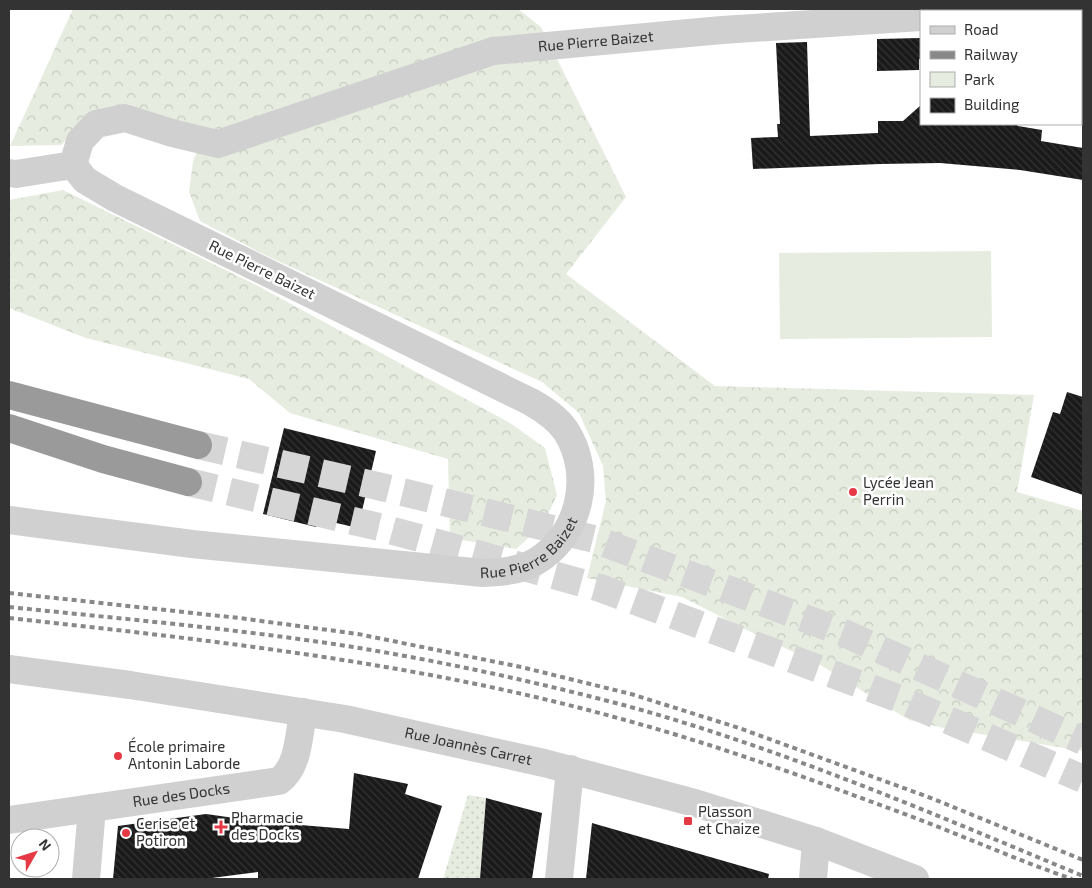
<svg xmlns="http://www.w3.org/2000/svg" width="1092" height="888" font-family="'Exo 2',sans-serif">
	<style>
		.grass { fill: url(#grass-dots) }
		.forest { fill: url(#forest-crowns) }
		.park { fill: #e6ecdf }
		.building { fill: url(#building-back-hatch) }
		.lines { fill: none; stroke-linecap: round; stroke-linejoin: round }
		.highway-tunnel { stroke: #d6d6d6; stroke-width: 28; stroke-dasharray: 28 14; stroke-linecap: butt }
		.minor { stroke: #d0d0d0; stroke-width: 28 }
		.highway { stroke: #9a9a9a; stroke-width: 28 }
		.rail { stroke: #888; stroke-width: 4; stroke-dasharray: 5 4; stroke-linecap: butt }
		.poi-dot { fill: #e63946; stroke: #fff; stroke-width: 2 }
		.labels { text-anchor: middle; stroke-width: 5; stroke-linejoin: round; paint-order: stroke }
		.street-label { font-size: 15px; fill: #333; stroke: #fff }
		.poi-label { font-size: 15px; fill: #333; stroke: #fff; text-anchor: start }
	</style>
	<defs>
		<pattern id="grass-dots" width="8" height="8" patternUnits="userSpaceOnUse" patternTransform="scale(1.25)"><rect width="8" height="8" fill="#e6ecdf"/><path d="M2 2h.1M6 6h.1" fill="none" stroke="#c6cbc0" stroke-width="1.8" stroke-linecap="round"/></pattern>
		<pattern id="forest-crowns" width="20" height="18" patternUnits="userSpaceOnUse" patternTransform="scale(1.25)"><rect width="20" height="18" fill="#e6ecdf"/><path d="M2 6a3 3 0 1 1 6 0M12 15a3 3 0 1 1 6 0" fill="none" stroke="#c6cbc0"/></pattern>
		<pattern id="building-back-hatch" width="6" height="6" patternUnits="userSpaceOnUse" patternTransform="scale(1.25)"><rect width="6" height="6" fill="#1a1a1a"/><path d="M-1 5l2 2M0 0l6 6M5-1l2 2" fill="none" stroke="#333"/></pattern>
	</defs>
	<rect width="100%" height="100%" fill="#fff"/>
	<!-- grass -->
	<path class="grass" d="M468,795l18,3 -6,81h-37z"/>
	<!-- forest -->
	<path class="forest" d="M73,9h445l23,18 85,170 -60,77 149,112 319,9 -17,97 66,19v240l-139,-23 -35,-8 -90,-56 -62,-29 -75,-38 -95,-19 19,-77 -3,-35 -24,-53 -37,-31 -275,-126 -67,-35 -11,-29 4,-31 14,-29 -79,-28 -35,9 -32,32 -51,1z
		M63,190l193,95 254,138 35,25 12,47 -14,30 -27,24 -66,-11 -2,-79 -158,-46 -41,-34 -163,-41 -77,-30v-108z"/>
	<!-- park -->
	<path class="park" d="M991,251l1,86 -212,2 -1,-86z"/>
	<!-- building -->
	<path class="building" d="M921,38v21h-2v11l-42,1v-32z
		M807,42l3,94 68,-3v-12h25l18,-16v19h95l2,2 24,4 -1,11 42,7v32l-63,-10 -80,-7 -60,1 -127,5 -2,-31 27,-1 -1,-13h3l-4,-81z
		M1067,392l16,5v98l-52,-18 22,-65 7,2z
		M284,428l92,23 -18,77 -39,-9 -3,8 -53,-13z
		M354,773l54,11 -3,10 37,12 -24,73h-160v-7l-54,7h-91l5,-53 88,-12 58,8 85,7z
		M486,798l56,15 -10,66h-52z
		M592,823l177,51 -1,5h-182z"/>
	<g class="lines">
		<!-- highway-tunnel -->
		<path class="highway-tunnel" d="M198,445l188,43 208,51 250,94 239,108
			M188,482l191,45 221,61 300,111 183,80"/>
		<!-- minor -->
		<g class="minor">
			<path d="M1004,11l43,-2"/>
			<path id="s1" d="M73,165l7,-24 16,-17 29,-6 47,15 46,11 275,-93 229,-21 199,-13"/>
			<path d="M9,173l7,1 57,-9"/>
			<path id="s2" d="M9,520l183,24 291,29c18,-1 36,-2 52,-11 45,-26 59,-87 31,-131 -9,-13 -21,-21 -35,-29l-416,-204 -30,-18 -12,-15"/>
			<path id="s3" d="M9,669l121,16 215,34 199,44 151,40 121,38 99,38"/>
			<path id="s4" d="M9,820l270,-39c20,-14 20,-47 24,-69"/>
			<path d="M86,879l6,-71"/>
			<path d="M559,879l11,-110"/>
			<path d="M813,879l3,-38"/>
		</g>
		<!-- highway -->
		<path class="highway" d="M9,395l189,50
			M9,428l94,31 85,23"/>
		<!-- rail -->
		<path class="rail" d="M9,593l230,25 119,16 163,33 110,27 108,34 192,70 152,62
			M9,607c115,12 230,22 344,40 92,15 184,35 274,59 156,43 307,108 456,170
			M9,618c208,23 413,45 616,102 99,27 196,63 293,99 52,20 102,42 154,60"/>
	</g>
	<!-- markers -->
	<g class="poi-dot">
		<circle cx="853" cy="492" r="5"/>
		<circle cx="118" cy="756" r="5"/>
		<rect x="683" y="816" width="10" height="10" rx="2.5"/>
		<path d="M218.5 819.5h5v5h5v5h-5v5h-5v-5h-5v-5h5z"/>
		<circle cx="126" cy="833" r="5"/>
	</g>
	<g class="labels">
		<!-- street labels -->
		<g class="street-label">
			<text dy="5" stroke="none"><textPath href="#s1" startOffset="568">Rue Pierre Baizet</textPath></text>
			<text transform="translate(262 270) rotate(26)" y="5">Rue Pierre Baizet</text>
			<text dy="5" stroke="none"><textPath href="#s2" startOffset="532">Rue Pierre Baizet</textPath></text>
			<text dy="5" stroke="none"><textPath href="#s3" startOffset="466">Rue Joannès Carret</textPath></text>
			<text dy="5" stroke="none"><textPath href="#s4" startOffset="174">Rue des Docks</textPath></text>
		</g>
		<!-- poi labels -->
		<g class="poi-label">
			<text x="863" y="488">Lycée Jean<tspan x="863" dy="17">Perrin</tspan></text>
			<text x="128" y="752">École primaire<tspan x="128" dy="17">Antonin Laborde</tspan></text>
			<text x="698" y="817">Plasson<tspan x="698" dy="17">et Chaize</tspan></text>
			<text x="231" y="823">Pharmacie<tspan x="231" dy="17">des Docks</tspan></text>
			<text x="136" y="829">Cerise et<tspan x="136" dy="17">Potiron</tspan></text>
		</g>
	</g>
	<!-- border -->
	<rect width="1092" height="888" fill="none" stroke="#333333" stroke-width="20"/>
	<!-- legend -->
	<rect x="920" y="10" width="162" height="115" fill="#ffffff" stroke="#adadad"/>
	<rect x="930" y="26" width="25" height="8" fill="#d0d0d0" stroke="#adadad"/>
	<text x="964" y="35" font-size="15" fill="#333333">Road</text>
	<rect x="930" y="51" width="25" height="8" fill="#888888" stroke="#adadad"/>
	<text x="964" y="60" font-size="15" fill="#333333">Railway</text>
	<rect x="930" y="72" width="25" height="15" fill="#e6ecdf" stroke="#adadad"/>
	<text x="964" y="85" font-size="15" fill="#333333">Park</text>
	<rect x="930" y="98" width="25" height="15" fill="url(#building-back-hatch)" stroke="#adadad"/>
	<text x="964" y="110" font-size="15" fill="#333333">Building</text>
	<!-- north arrow -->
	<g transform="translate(35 853) rotate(51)"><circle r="24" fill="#ffffff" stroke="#adadad"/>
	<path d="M0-4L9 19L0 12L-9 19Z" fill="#e63946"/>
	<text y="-8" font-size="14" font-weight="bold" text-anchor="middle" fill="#333333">N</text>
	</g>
</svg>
